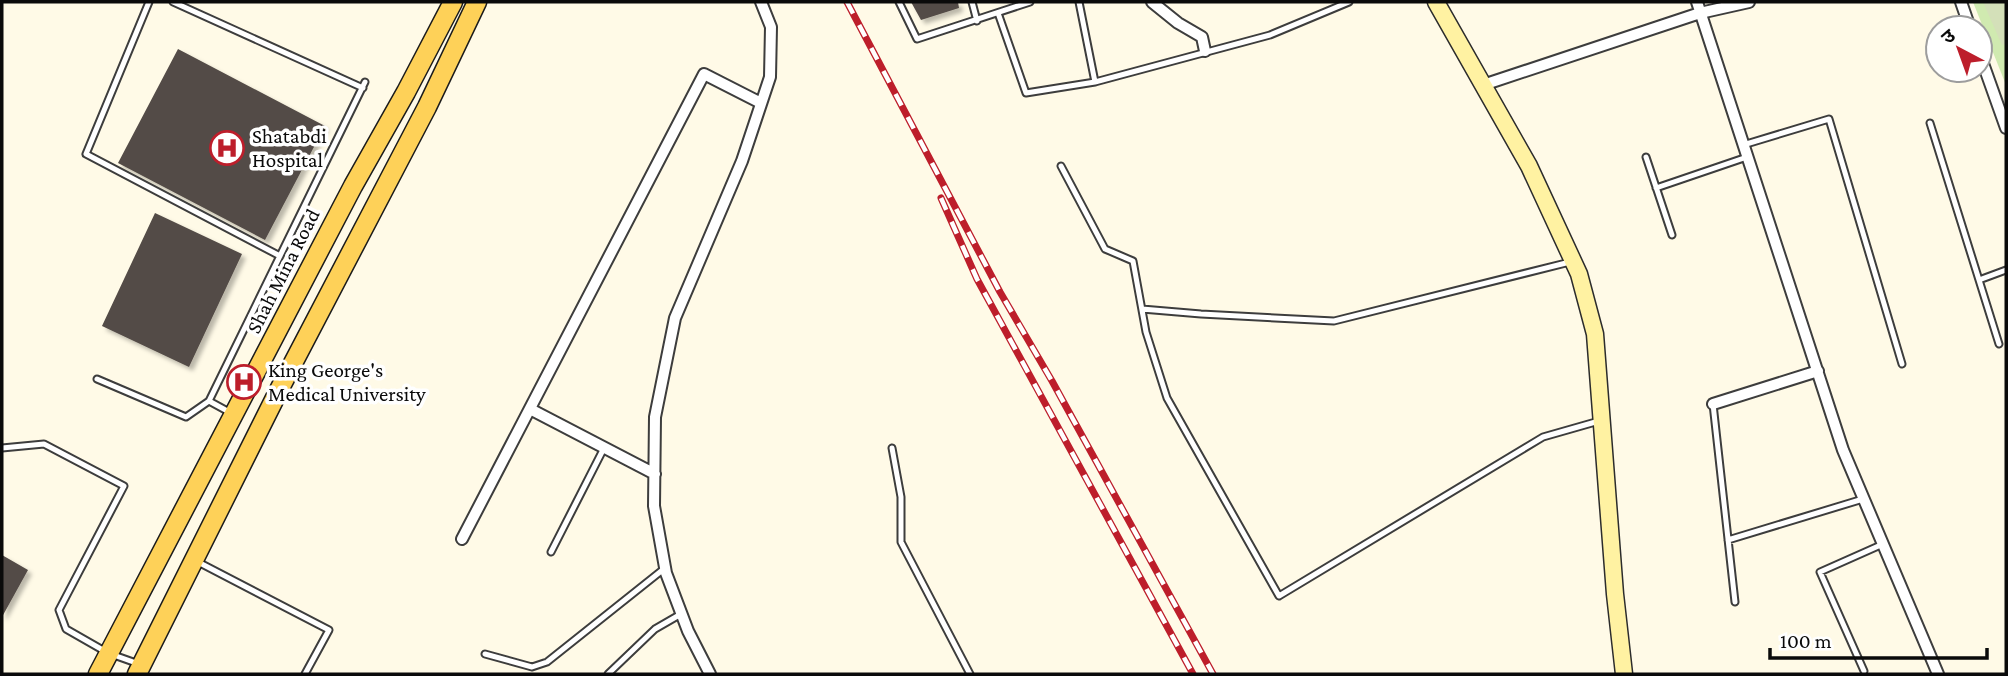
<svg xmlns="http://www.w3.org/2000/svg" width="2008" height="676" font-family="'Crimson Pro','Noto Sans Devanagari',serif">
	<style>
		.green { fill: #d0eab0 }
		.cemetery { fill: #d4e0b9 }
		.building { fill: #534b46; filter: url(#shadow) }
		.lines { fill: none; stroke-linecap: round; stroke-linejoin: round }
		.lane-casing { stroke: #3d3d3d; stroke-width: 9 }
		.street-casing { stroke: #3d3d3d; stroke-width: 14 }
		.secondary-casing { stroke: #2c2c2c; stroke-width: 19 }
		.primary-casing { stroke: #1b1b1b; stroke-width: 21 }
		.lane { stroke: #fff; stroke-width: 5 }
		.street { stroke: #fff; stroke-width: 10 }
		.secondary { stroke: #fff2a2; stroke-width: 16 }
		.primary { stroke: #fed158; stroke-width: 18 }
		.rail-casing { stroke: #bd1e2b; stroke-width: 7 }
		.rail { stroke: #fff; stroke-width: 4.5; stroke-dasharray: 13; stroke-linecap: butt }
		.labels { text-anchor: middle; stroke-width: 7; stroke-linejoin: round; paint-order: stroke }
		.poi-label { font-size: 21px; fill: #0a0a0a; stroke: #fff; text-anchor: start }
		.street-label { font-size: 21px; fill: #0a0a0a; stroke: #fff }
	</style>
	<defs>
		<filter id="shadow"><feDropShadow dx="4" dy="4" stdDeviation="2" flood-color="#0004"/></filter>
	</defs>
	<rect width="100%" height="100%" fill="#fffae7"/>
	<!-- green -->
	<path class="green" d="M1973,2h33v83z"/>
	<!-- cemetery -->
	<path class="cemetery" d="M1983,2h23v42l-4,1z"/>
	<!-- building -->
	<path class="building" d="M911,2h47l1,6 -38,12z
		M178,49l147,77 -60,114 -147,-77z
		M155,213l87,41 -53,113 -87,-41z
		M2,555l26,15 -26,47z"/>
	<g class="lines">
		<!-- lane casing -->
		<g class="lane-casing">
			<path id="lane" d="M149,2l-63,152 194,102
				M173,2l190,86
				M899,2l18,37 113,-37
				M972,2l5,19
				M998,13l28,80 69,-11 -16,-80
				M1095,82l175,-47 79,-33
				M1930,123l69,221
				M1743,145l86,-26 73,245
				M1646,157l26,78
				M1061,166l44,83 28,12 13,71 21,66 112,198 264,-159 56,-16
				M1656,188l91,-31
				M1979,280l27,-10
				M1142,309l59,5 133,7 236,-59
				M97,379l89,38 23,-16 156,-319
				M209,401l22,12
				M1713,404l22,198
				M2,448l42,-4 80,42 -65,124 7,19 42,24 31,11
				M892,448l9,49v45l69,132
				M1728,540l135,-41
				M551,552l53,-104
				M198,562l131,68 -24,44
				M485,654l47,13 15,-5 118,-94
				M1864,671l-44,-99 63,-28
				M608,674l47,-45 26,-15"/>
		</g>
		<!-- street casing -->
		<g class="street-casing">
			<path id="street" d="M1152,2l26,21 24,14 3,14
				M1697,2l146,448 95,224
				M1961,2l9,26
				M1980,55l26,73
				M1483,85l217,-72 49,-11
				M1713,404l105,-33
				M530,409l125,65
				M462,539l242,-465 57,29
				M710,674l-22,-43 -22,-58 -12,-67 1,-89 20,-99 67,-157 28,-84 1,-50 -10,-25"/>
		</g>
		<!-- secondary casing -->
		<g class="secondary-casing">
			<path id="secondary" d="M1436,2l93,164 50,108 16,60 20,260 9,80"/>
		</g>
		<!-- primary casing -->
		<g class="primary-casing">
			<path id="primary" d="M98,674l255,-488 53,-94 47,-90
				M137,674l142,-284 148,-283 50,-105"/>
		</g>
		<!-- lane -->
		<use href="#lane" class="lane"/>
		<!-- street -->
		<use href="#street" class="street"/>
		<!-- secondary -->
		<use href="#secondary" class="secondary"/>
		<!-- primary -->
		<use href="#primary" class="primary"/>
		<!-- rail casing -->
		<g class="rail-casing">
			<path id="rail" d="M847,2l153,290 52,89 161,293
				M941,198l36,81 216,395"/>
		</g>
		<!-- rail -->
		<use href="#rail" class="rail"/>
	</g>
	<!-- icons -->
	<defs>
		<g id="hospital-ring" transform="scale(1.75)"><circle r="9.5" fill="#fff" stroke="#bd1e2b" stroke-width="1.5"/><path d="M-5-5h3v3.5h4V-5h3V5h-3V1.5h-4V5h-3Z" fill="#bd1e2b"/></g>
	</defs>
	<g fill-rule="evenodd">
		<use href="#hospital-ring" x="227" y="148"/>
		<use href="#hospital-ring" x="244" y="382"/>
	</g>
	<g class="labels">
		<!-- poi labels -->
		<g class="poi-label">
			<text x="252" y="143">Shatabdi<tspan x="252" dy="24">Hospital</tspan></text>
			<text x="268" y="377">King George's<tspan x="268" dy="24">Medical University</tspan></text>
		</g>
		<!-- street labels -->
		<g class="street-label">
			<text transform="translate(283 271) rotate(-63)" y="7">Shah Mina Road</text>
		</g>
	</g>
	<!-- border -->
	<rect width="2008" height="676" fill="none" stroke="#0a0a0a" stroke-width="7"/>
	<!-- north arrow -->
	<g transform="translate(1959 49) rotate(319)"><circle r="33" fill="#ffffff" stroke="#9d9d9d" stroke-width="2"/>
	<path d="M0-5L12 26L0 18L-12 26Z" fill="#bd1e2b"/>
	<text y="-10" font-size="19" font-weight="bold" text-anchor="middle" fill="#0a0a0a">उ</text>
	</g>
	<!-- scale -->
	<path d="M1770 648v10h217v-10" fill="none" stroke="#0a0a0a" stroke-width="3.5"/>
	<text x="1780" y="648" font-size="21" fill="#0a0a0a" stroke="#ffffff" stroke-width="5" paint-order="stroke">100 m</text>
</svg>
